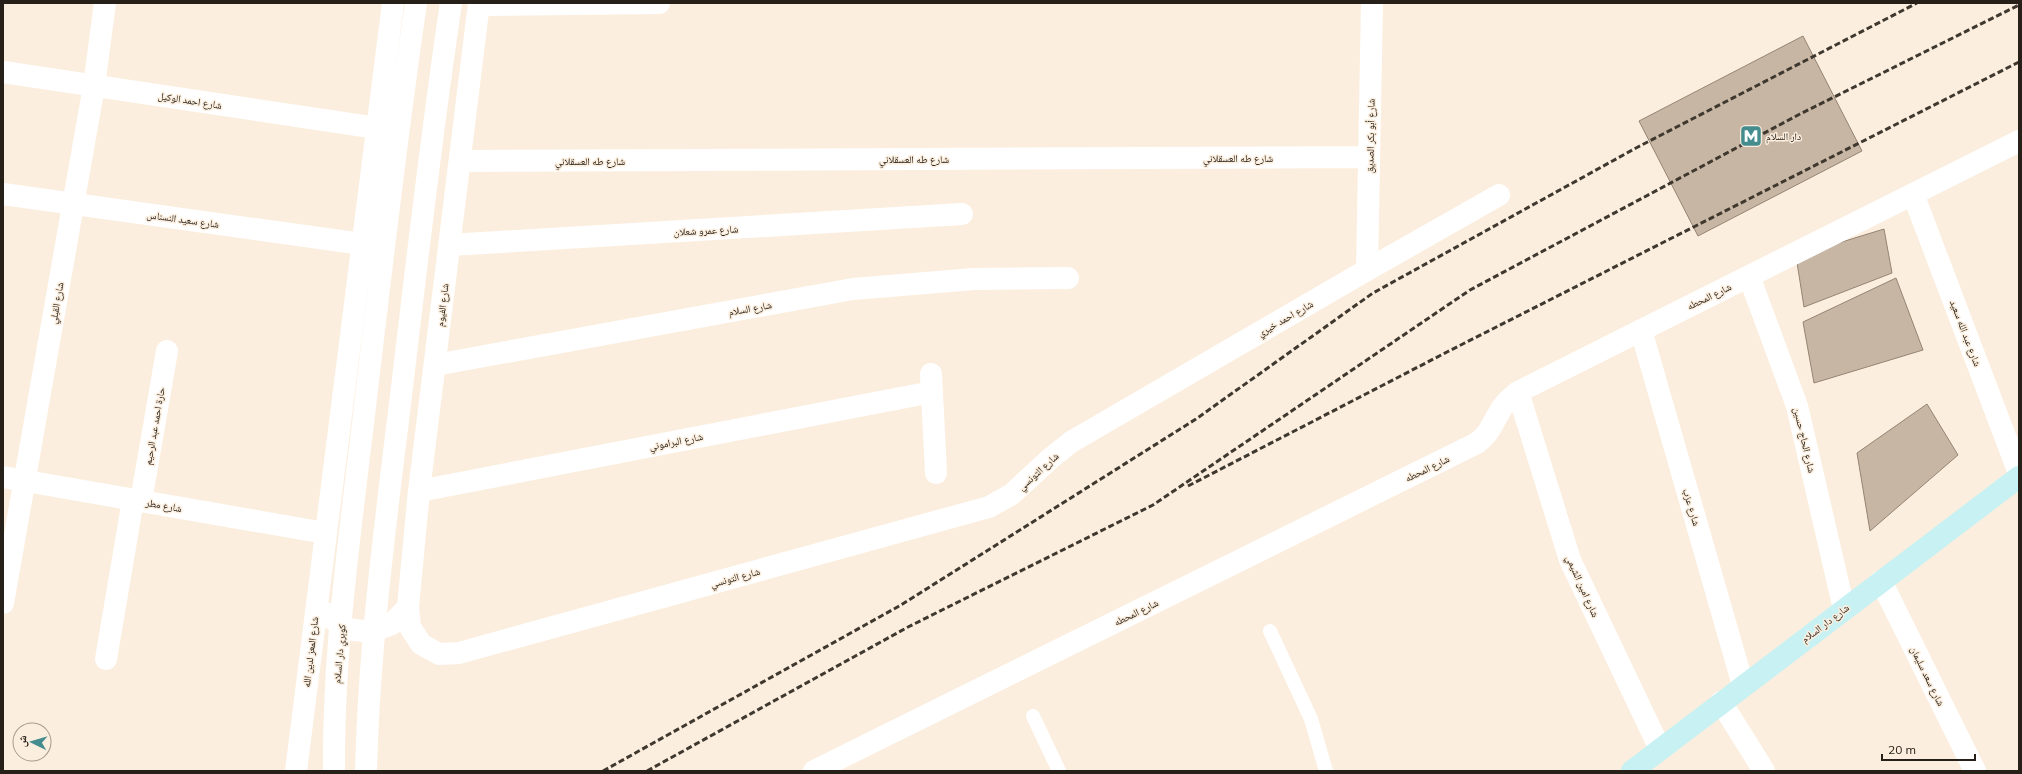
<svg xmlns="http://www.w3.org/2000/svg" width="2022" height="774" font-family="Mulish,'Noto Naskh Arabic',sans-serif">
	<style>
		.building { fill: #c7b6a3; stroke: #948471 }
		.lines { fill: none; stroke-linecap: round; stroke-linejoin: round }
		.service { stroke: #fff; stroke-width: 14 }
		.minor { stroke: #fff; stroke-width: 22 }
		.tertiary { stroke: #fff; stroke-width: 22 }
		.secondary { stroke: #c7f1f2; stroke-width: 22 }
		.rail { stroke: #3f382f; stroke-width: 3; stroke-dasharray: 6 3; stroke-linecap: butt }
		.labels { text-anchor: middle; stroke-width: 3; stroke-linejoin: round; paint-order: stroke }
		.street-label { font-size: 10px; fill: #262018; stroke: #fceede }
		.poi-label { font-size: 10px; fill: #262018; stroke: #fceede; text-anchor: start }
	</style>
	<rect width="100%" height="100%" fill="#fceede"/>
	<!-- building -->
	<path class="building" d="M1803,36l59,115 -164,85 -59,-115z
		M1884,229l8,44 -88,34 -8,-51z
		M1896,278l27,72 -109,33 -11,-61z
		M1927,404l31,51 -88,76 -13,-78z"/>
	<g class="lines">
		<!-- service -->
		<path class="service" d="M1270,631l41,88 15,52
			M1033,716l26,55"/>
		<!-- minor -->
		<path class="minor" d="M479,3l-60,488 -11,116 2,20 11,17 18,10 20,-1 530,-146 23,-13 39,-36 20,-16 296,-172 132,-75
			M479,5l180,-2
			M3,72l374,56
			M460,161l909,-4
			M3,194l359,50
			M1913,194l106,279
			M450,245l512,-31
			M1367,270l5,-267
			M1749,276l48,130 47,203
			M1641,330l102,355
			M435,365l418,-76 121,-10 94,-1
			M931,374l5,99
			M1518,392l52,168 90,189
			M3,477l322,56
			M419,491l513,-99
			M141,501l26,-150
			M1881,581l94,190
			M3,603l91,-517 11,-83
			M326,613l2,3 19,13 24,3 21,-8 16,-17
			M106,659l27,-159
			M1721,702l43,69
			M296,771l97,-768
			M814,771l663,-328c13,-10 14,-17 22,-30 4,-9 12,-15 19,-21l501,-251"/>
		<!-- tertiary -->
		<path class="tertiary" d="M334,771c-1,-119 16,-238 30,-356 16,-137 32,-275 52,-412
			M366,771c3,-123 19,-245 34,-367 16,-134 31,-268 51,-401"/>
		<!-- secondary -->
		<path class="secondary" d="M1632,771l387,-294"/>
		<!-- rail -->
		<path class="rail" d="M1188,486l259,-134 572,-290
			M603,771l298,-166 295,-186 177,-126 263,-145 281,-145
			M647,771l261,-144 245,-122 317,-215 330,-176 219,-109"/>
	</g>
	<!-- icons -->
	<defs>
		<g id="metro-square" transform="scale(1.15)"><rect x="-9" y="-9" width="18" height="18" rx="4" fill="#448c8e" stroke="#fceede"/><path d="M-5.5 5V-5H-3L0 0L3-5H5.5V5H3V-.5L0 4L-3-.5V5Z" fill="#fff"/></g>
	</defs>
	<g fill-rule="evenodd">
		<use href="#metro-square" x="1751" y="136"/>
	</g>
	<g class="labels">
		<!-- street labels -->
		<g class="street-label">
			<text transform="translate(190 100) rotate(9)" y="4">شارع احمد الوكيل</text>
			<text transform="translate(1370 136) rotate(-89)" y="4">شارع أبو بكر الصديق</text>
			<text x="1238" y="162">شارع طه العسقلاني</text>
			<text x="914" y="163">شارع طه العسقلاني</text>
			<text x="590" y="165">شارع طه العسقلاني</text>
			<text transform="translate(183 219) rotate(8)" y="4">شارع سعيد النسناس</text>
			<text transform="translate(706 230) rotate(-3)" y="4">شارع عمرو شعلان</text>
			<text transform="translate(1709 296) rotate(-26)" y="4">شارع المحطه</text>
			<text transform="translate(56 303) rotate(-80)" y="4">شارع القبلي</text>
			<text transform="translate(442 305) rotate(-83)" y="4">شارع الفيوم</text>
			<text transform="translate(750 308) rotate(-10)" y="4">شارع السلام</text>
			<text transform="translate(1285 318) rotate(-30)" y="4">شارع احمد خيري</text>
			<text transform="translate(1966 333) rotate(69)" y="4">شارع عبد الله سعيد</text>
			<text transform="translate(154 426) rotate(-80)" y="4">حارة احمد عبد الرحيم</text>
			<text transform="translate(1805 440) rotate(77)" y="4">شارع الحاج حسين</text>
			<text transform="translate(676 441) rotate(-11)" y="4">شارع البراموني</text>
			<text transform="translate(1427 468) rotate(-26)" y="4">شارع المحطه</text>
			<text transform="translate(1038 471) rotate(-42)" y="4">شارع التونسي</text>
			<text transform="translate(164 505) rotate(10)" y="4">شارع مطر</text>
			<text transform="translate(1692 507) rotate(74)" y="4">شارع عزب</text>
			<text transform="translate(735 577) rotate(-15)" y="4">شارع التونسي</text>
			<text transform="translate(1583 586) rotate(66)" y="4">شارع امين الشيمي</text>
			<text transform="translate(1136 612) rotate(-26)" y="4">شارع المحطه</text>
			<text transform="translate(1825 623) rotate(-37)" y="4">شارع دار السلام</text>
			<text transform="translate(310 652) rotate(-83)" y="4">شارع المعز لدين الله</text>
			<text transform="translate(339 654) rotate(-85)" y="4">كوبري دار السلام</text>
			<text transform="translate(1928 676) rotate(64)" y="4">شارع سعد سليمان</text>
		</g>
		<!-- poi labels -->
		<g class="poi-label">
			<text x="1766" y="140">دار السلام</text>
		</g>
	</g>
	<!-- border -->
	<rect width="2022" height="774" fill="none" stroke="#262018" stroke-width="8"/>
	<!-- north arrow -->
	<g transform="translate(32 742) rotate(275)"><circle r="19" fill="#fceede" stroke="#a69c8f"/>
	<path d="M0-3L7 15L0 10L-7 15Z" fill="#448c8e"/>
	<text y="-6" font-size="11" font-weight="bold" text-anchor="middle" fill="#262018">ش</text>
	</g>
	<!-- scale -->
	<path d="M1882 754v6h93v-6" fill="none" stroke="#262018" stroke-width="2"/>
	<text x="1888" y="754" font-size="12" fill="#262018" stroke="#fceede" stroke-width="3" paint-order="stroke">20 m</text>
</svg>
